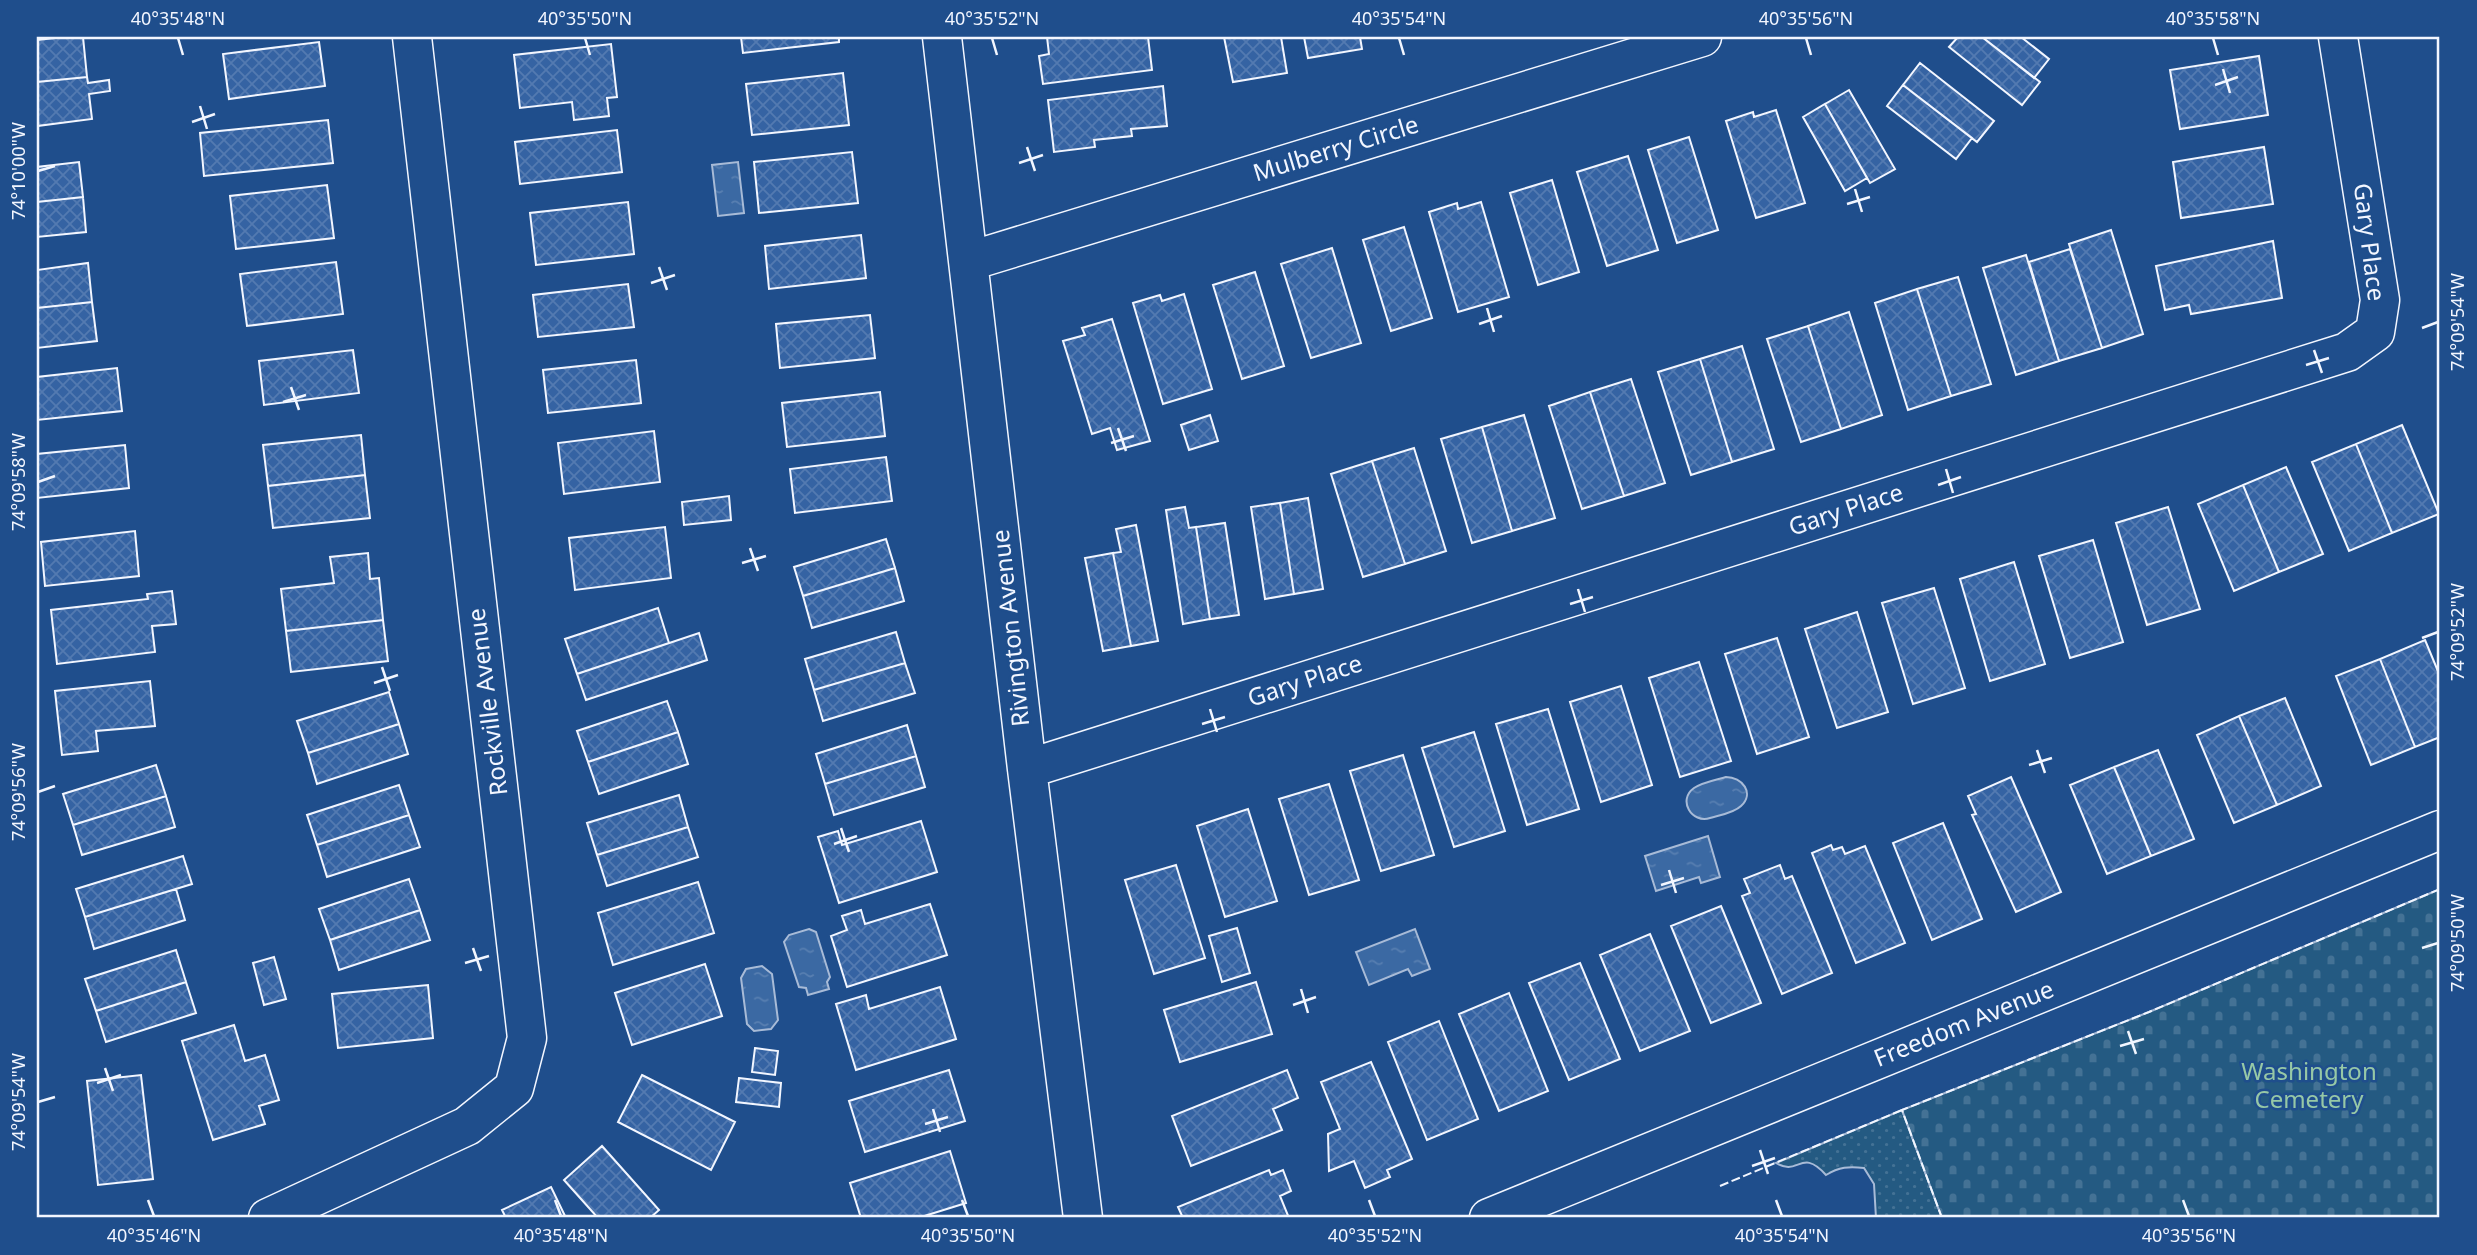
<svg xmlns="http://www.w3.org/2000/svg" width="2477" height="1255" font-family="'Noto Sans',sans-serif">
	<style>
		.grass { fill: url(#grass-dots); stroke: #a8bbd7; stroke-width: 2 }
		.cemetery { fill: url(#cemetery-stones); stroke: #a8bbd7; stroke-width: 2 }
		.water { fill: url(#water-ripples); stroke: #a8bbd7; stroke-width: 2 }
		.building { fill: url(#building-cross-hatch); stroke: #f2f6ff; stroke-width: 2 }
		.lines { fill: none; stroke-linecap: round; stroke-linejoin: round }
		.street-casing { stroke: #f2f6ff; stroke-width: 41 }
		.street { stroke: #1f4e8c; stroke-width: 38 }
		.fence { stroke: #f2f6ff; stroke-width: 2; stroke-dasharray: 9 3.5; stroke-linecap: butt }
		.ticks { fill: none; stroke: #f2f6ff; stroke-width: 2.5 }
		.labels { text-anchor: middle; stroke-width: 5; stroke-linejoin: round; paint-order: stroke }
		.street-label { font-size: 24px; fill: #f2f6ff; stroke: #1f4e8c }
		.park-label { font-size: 24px; fill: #97c8a6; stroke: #1f4e8c }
		.neatline { fill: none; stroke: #f2f6ff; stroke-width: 2.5 }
		.ticks-label { font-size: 18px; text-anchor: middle; fill: #f2f6ff }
	</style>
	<defs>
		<pattern id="grass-dots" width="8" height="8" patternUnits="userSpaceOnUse" patternTransform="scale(1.75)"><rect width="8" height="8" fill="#245a82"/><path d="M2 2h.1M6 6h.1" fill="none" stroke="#447295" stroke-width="1.8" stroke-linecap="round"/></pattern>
		<pattern id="cemetery-stones" width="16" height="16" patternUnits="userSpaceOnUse" patternTransform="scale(1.75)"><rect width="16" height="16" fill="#245a82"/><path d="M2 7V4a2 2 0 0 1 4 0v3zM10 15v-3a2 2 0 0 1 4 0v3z" fill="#447295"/></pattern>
		<pattern id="water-ripples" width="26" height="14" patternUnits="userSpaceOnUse" patternTransform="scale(1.75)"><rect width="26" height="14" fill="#3b69a3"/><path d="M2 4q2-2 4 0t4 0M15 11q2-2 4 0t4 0" fill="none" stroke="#587fb1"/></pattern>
		<pattern id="building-cross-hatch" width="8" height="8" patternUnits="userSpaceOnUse" patternTransform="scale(1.75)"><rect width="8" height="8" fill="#3563a3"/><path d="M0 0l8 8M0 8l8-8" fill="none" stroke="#537ab1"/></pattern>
	</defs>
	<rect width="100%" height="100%" fill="#1f4e8c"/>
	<!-- grass -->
	<path class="grass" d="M1902,1110l40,108h-66l-2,-34 -10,-16c-15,-2 -25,-1 -38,7 -25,-28 -27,2 -50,-12z"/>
	<!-- cemetery -->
	<path class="cemetery" d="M2440,889v329h-498l-40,-108 247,-98z"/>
	<!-- water -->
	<path class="water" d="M738,162l6,51 -26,3 -6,-51z
		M1726,777c16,0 29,16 15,29 -7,7 -21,9 -31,12 -18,6 -33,-18 -16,-30 9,-6 22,-8 32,-11z
		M1708,836l12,41 -19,6 -2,-6 -43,14 -11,-35z
		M809,929l7,3 14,45 -3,5 2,7 -21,6 -2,-7 -7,-1 -15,-45 5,-7z
		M1415,929l15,40 -18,7 -4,-7 -39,16 -13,-33z
		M762,966l10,8 6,46 -7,9 -17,2 -7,-7 -6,-46 5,-9z"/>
	<!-- building -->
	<path class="building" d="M64,37h19l4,40 -50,5v-42z
		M741,37h98v5l-96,11z
		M1047,37h101l4,33 -109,14 -4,-28 10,-2z
		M1224,37h57l6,36 -54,9z
		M1304,37h56l2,12 -54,9z
		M1958,37h24l58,45 -18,23 -73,-58z
		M1982,37h39l28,22 -15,19z
		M319,42l6,44 -96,13 -6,-45z
		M611,44l6,53 -10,1 2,18 -35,4 -2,-18 -52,6 -6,-53z
		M2259,56l9,59 -88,14 -10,-59z
		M1920,63l74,58 -17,21 -74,-57z
		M843,73l6,52 -97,10 -6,-51z
		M87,77l1,6 21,-3 1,11 -21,3 3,25 -55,7v-44z
		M1903,85l69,53 -16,21 -69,-53z
		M1163,86l4,40 -36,3 1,7 -38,4 1,7 -41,5 -6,-52z
		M1849,90l46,79 -25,14 -45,-79z
		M1825,104l42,74 -22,13 -42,-74z
		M1776,110l29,93 -49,15 -30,-97 27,-9 1,5z
		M328,120l5,43 -129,13 -4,-43z
		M617,130l5,42 -102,12 -5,-42z
		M1689,137l29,93 -41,13 -29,-93z
		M2264,147l9,57 -92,14 -8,-56z
		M852,152l6,51 -99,10 -5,-51z
		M1628,156l30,94 -51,16 -30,-94z
		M79,162l4,35 -46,5v-35z
		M1552,180l27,92 -41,13 -28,-92z
		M327,185l7,53 -98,11 -6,-53z
		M83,197l3,35 -49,5v-35z
		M628,202l6,52 -98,11 -6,-52z
		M1481,202l28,95 -51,15 -29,-100 28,-9 1,6z
		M1404,227l28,91 -41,13 -28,-91z
		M2111,230l32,104 -41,14 -33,-104z
		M861,235l5,43 -97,11 -4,-43z
		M2273,241l9,57 -91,16 -2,-9 -24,5 -9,-44z
		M1332,248l29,95 -50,15 -30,-94z
		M2070,249l32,99 -43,13 -30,-99z
		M2026,255l33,106 -43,14 -33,-107z
		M336,262l7,52 -96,12 -7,-52z
		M88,263l4,39 -55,6v-38z
		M1255,272l29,94 -42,13 -29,-94z
		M1958,277l33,107 -40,12 -34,-107z
		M628,284l6,43 -96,10 -5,-42z
		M1917,289l34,107 -43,14 -33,-107z
		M1184,294l28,95 -49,15 -30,-101 27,-8 2,6z
		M92,302l5,39 -60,7v-40z
		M1849,312l33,103 -41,14 -33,-103z
		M870,315l5,43 -95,10 -4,-44z
		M1112,319l38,122 -33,9 -7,-22 -18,6 -29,-93 22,-6 -3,-7z
		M1808,326l33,103 -40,13 -34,-103z
		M1742,346l32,103 -42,13 -32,-103z
		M353,350l6,43 -95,12 -5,-44z
		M1700,359l32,103 -41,13 -33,-103z
		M636,360l5,43 -93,10 -5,-43z
		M117,368l5,43 -85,9v-43z
		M1631,379l34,104 -41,13 -34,-104z
		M880,392l5,44 -98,11 -5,-44z
		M1590,392l34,104 -42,13 -33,-103z
		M1210,415l8,26 -29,9 -8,-25z
		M1524,415l31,103 -43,13 -30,-104z
		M2402,425l37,89 -47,19 -36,-89z
		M1482,427l30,104 -40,12 -31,-104z
		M654,431l6,51 -96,12 -6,-51z
		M361,435l4,40 -97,11 -5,-41z
		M2356,444l36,89 -43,18 -37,-89z
		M125,445l4,43 -92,10v-44z
		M1414,448l32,103 -41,13 -33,-103z
		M886,457l6,44 -97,12 -5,-44z
		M1372,461l33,103 -42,13 -32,-103z
		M2286,467l37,87 -44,18 -36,-87z
		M365,475l5,43 -97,10 -5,-42z
		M2243,485l36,87 -45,19 -36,-87z
		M729,496l2,24 -47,5 -2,-23z
		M1308,498l15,91 -29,5 -14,-91z
		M1280,503l14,91 -29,5 -14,-92z
		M1185,507l4,21 7,-1 14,92 -27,5 -17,-114z
		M2168,507l32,102 -53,16 -31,-102z
		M1225,523l14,92 -29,4 -14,-92z
		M1136,525l22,116 -27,5 -18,-93 8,-1 -5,-23z
		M665,527l6,51 -96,12 -6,-52z
		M135,531l4,45 -94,10 -4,-44z
		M886,539l9,29 -92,28 -9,-29z
		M2093,540l30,102 -53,16 -31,-102z
		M368,553l2,26 9,-1 4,42 -97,11 -5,-42 53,-6 -4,-26z
		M1113,553l18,93 -28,5 -18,-93z
		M2014,562l31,102 -55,17 -30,-102z
		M895,568l9,33 -92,27 -9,-32z
		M1934,588l31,100 -52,16 -31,-101z
		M172,591l4,33 -24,2 3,26 -98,12 -6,-54 97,-11 -1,-5z
		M658,608l11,35 -92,31 -12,-35z
		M1857,612l31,100 -51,16 -32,-99z
		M383,620l5,41 -97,11 -5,-41z
		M896,632l9,31 -91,27 -9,-31z
		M699,633l8,27 -121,40 -9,-26z
		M1777,638l32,99 -52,17 -32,-100z
		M2425,640l15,36v61l-25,10 -35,-88z
		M2380,659l35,88 -44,18 -35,-89z
		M1699,662l32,99 -51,16 -31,-99z
		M905,663l10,30 -92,28 -9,-31z
		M150,681l5,45 -59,5 2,20 -36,4 -7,-64z
		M1621,686l31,99 -51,17 -31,-100z
		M389,692l10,32 -91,29 -11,-32z
		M2285,698l36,88 -44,19 -38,-89z
		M667,701l11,31 -90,30 -11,-31z
		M1548,709l31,100 -52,16 -31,-101z
		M2239,716l38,89 -43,18 -37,-88z
		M399,724l9,30 -91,30 -9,-31z
		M907,725l9,31 -91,28 -9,-30z
		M678,732l10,32 -89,30 -11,-32z
		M1474,732l31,99 -51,16 -32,-99z
		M2158,750l36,89 -43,17 -37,-89z
		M1403,755l31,100 -53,16 -31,-100z
		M916,756l9,31 -91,28 -9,-31z
		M156,765l10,31 -93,29 -10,-31z
		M2114,767l37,89 -44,18 -37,-89z
		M2011,777l50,115 -45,20 -44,-97 4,-1 -8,-18z
		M1329,784l30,96 -50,15 -30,-96z
		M399,785l10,30 -92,30 -10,-30z
		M679,795l9,32 -91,28 -10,-32z
		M166,796l9,31 -93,28 -9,-30z
		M1248,809l29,92 -52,16 -28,-91z
		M409,815l11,32 -93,30 -10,-32z
		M921,821l16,51 -98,31 -21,-66 20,-6 4,14z
		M1943,823l39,96 -50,21 -39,-97z
		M688,827l10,30 -91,29 -10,-31z
		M1831,845l2,5 9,-3 3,7 20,-8 40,97 -49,20 -44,-110z
		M183,856l9,28 -107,33 -9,-28z
		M1176,865l29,93 -51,16 -29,-94z
		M1780,865l5,14 7,-3 40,97 -50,21 -40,-98 8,-3 -6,-14z
		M409,879l11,31 -90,30 -11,-31z
		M698,882l16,51 -101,32 -15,-52z
		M176,889l9,31 -91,29 -9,-32z
		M930,904l17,51 -100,32 -16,-51 16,-6 -5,-14 19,-6 4,14z
		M1721,906l40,97 -50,20 -40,-97z
		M420,910l10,30 -91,30 -9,-30z
		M1237,928l13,45 -28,9 -13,-46z
		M1650,934l40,97 -50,20 -40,-96z
		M176,950l10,32 -90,29 -11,-32z
		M274,957l12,42 -22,6 -11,-42z
		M1580,963l40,96 -51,21 -40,-97z
		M705,964l17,52 -90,29 -17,-52z
		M186,982l10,31 -90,29 -10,-31z
		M1256,982l16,52 -92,28 -16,-52z
		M428,985l5,53 -95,10 -6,-54z
		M940,987l16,52 -100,31 -20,-66 30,-9 3,14z
		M1509,993l39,98 -49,20 -40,-97z
		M1439,1021l39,98 -51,21 -39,-98z
		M234,1025l11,36 20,-6 14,45 -20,6 6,18 -52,16 -31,-99z
		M755,1048l23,3 -3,24 -23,-3z
		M1371,1062l41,97 -25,11 3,7 -25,11 -11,-27 -25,10 -1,-37 12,-5 -19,-47z
		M949,1070l16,51 -100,31 -16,-51z
		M1287,1070l11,28 -25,11 9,21 -91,36 -19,-50z
		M141,1075l12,104 -55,6 -11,-104z
		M642,1075l93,47 -24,48 -93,-48z
		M739,1078l42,5 -2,24 -43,-5z
		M602,1146l57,64 -9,8h-52l-34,-38z
		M950,1151l16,52 -48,15h-57l-11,-35z
		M1269,1170l2,5 12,-5 8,21 -11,5 9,22h-106l-5,-11z
		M551,1187l15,31h-60l-4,-8z"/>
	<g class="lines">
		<!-- street casing -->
		<g class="street-casing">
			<path id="street" d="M942,37l85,732 56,449
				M970,261l732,-224
				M1027,769l1320,-417 28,-20 5,-32 -42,-263
				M268,1218l199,-92 47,-38 13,-50 -115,-1001
				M1489,1218l951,-388"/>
		</g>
		<!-- street -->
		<use href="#street" class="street"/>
		<!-- fence -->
		<path class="fence" d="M1720,1186l182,-76
			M1942,1218l-40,-108 247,-98 291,-123"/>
	</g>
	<!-- ticks -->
	<path class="ticks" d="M178,38l5,17M585,38l5,17M992,38l5,17M1399,38l5,17M1806,38l5,17M2213,38l5,17M2223,69l7,24M2215,85l23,-8M200,106l7,23M192,122l23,-8M1027,147l8,24M1019,163l24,-8M38,171l17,-5M1855,189l7,23M1847,204l23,-7M659,267l8,23M651,283l24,-8M1487,308l7,24M1479,324l23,-8M2422,328l16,-6M2314,350l8,23M2306,365l23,-7M291,387l8,23M283,402l23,-7M1118,428l8,23M1111,443l23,-7M1946,469l7,24M38,482l17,-6M1938,485l23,-8M750,548l8,23M742,563l24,-7M1578,589l7,23M1570,604l23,-7M2422,638l16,-6M382,667l8,24M374,683l24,-8M1210,709l7,23M1202,724l23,-7M2037,750l8,23M2029,765l23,-7M38,792l17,-6M841,828l8,24M834,844l23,-8M1669,870l7,23M1661,885l23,-7M473,948l8,23M2422,948l16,-5M465,963l24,-7M1301,989l7,24M1293,1005l23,-8M2128,1031l8,23M2120,1046l24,-7M105,1068l8,23M97,1083l24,-8M38,1102l17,-5M933,1109l7,23M925,1124l23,-7M1760,1150l8,24M1752,1166l23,-8M148,1200l6,16M555,1200l6,16M962,1200l6,16M1369,1200l6,16M1776,1200l6,16M2183,1200l6,16"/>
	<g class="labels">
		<!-- street labels -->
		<g class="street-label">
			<text transform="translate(1336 149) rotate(-17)" y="8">Mulberry Circle</text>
			<text transform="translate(2369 242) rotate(83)" y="8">Gary Place</text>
			<text transform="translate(1846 510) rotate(-18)" y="8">Gary Place</text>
			<text transform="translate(1011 628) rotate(-96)" y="8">Rivington Avenue</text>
			<text transform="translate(1305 681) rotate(-18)" y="8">Gary Place</text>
			<text transform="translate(488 702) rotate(-97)" y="8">Rockville Avenue</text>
			<text transform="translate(1964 1024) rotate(-22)" y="8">Freedom Avenue</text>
		</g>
		<!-- park labels -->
		<g class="park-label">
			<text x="2309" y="1080">Washington<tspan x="2309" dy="28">Cemetery</tspan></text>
		</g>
	</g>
	<!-- border -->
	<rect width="2477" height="1255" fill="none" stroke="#1f4e8c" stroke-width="77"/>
	<rect x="38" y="38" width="2400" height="1178" class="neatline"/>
	<g class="ticks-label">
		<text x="178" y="25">40°35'48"N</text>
		<text x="585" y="25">40°35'50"N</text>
		<text x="992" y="25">40°35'52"N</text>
		<text x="1399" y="25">40°35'54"N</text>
		<text x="1806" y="25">40°35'56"N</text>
		<text x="2213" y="25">40°35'58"N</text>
		<text transform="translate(19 171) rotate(-90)" y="6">74°10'00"W</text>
		<text transform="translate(2458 322) rotate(-90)" y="6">74°09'54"W</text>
		<text transform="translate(19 482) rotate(-90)" y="6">74°09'58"W</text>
		<text transform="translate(2458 632) rotate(-90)" y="6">74°09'52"W</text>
		<text transform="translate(19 792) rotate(-90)" y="6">74°09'56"W</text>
		<text transform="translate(2458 943) rotate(-90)" y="6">74°09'50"W</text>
		<text transform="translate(19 1102) rotate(-90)" y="6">74°09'54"W</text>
		<text x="154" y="1242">40°35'46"N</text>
		<text x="561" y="1242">40°35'48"N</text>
		<text x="968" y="1242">40°35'50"N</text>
		<text x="1375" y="1242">40°35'52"N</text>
		<text x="1782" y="1242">40°35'54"N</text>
		<text x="2189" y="1242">40°35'56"N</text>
	</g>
</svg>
